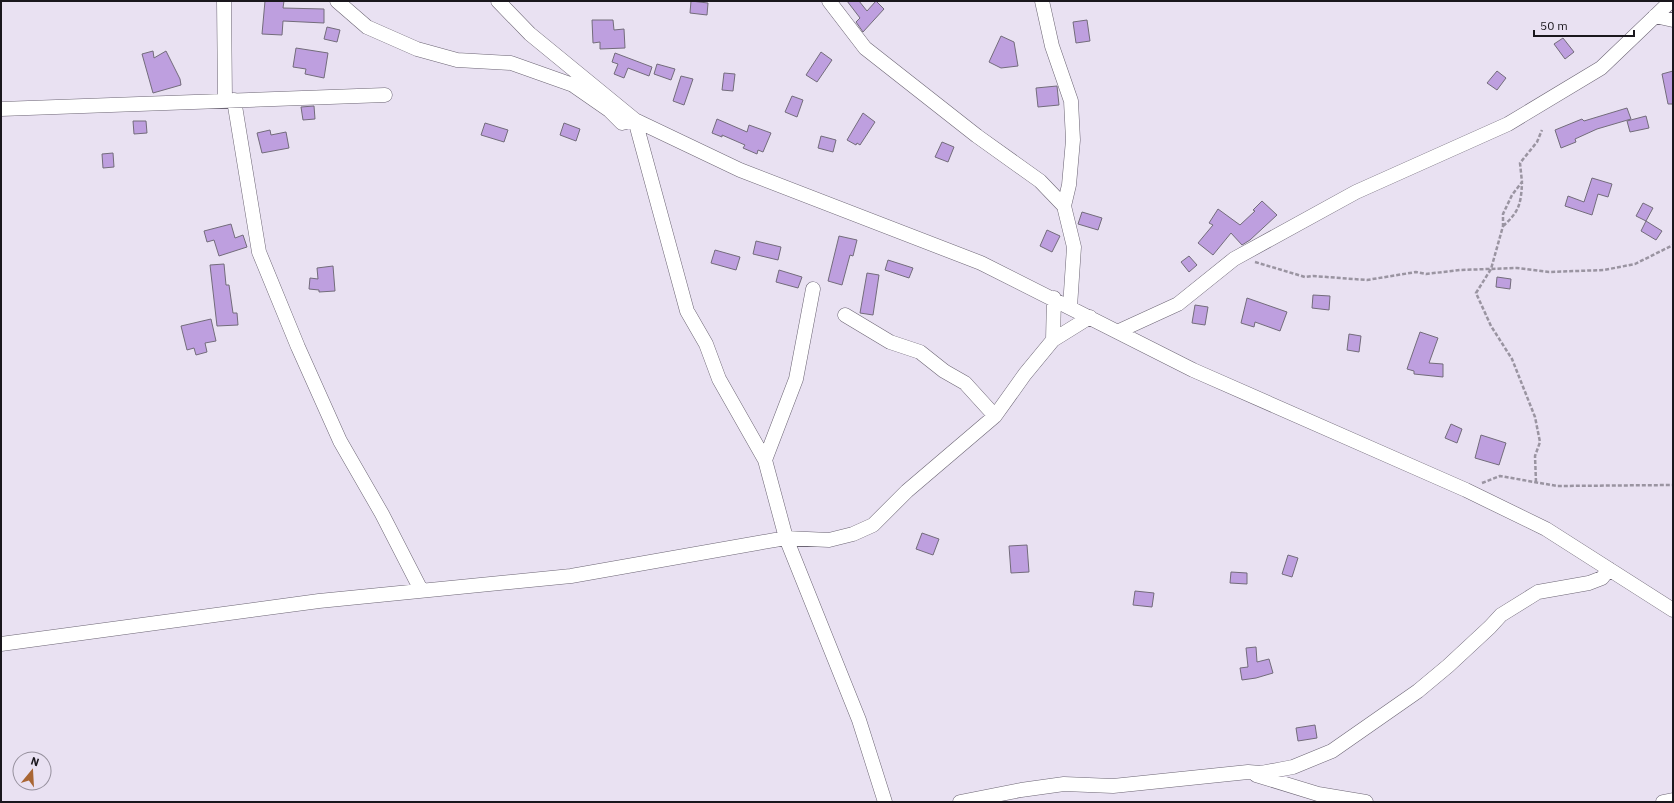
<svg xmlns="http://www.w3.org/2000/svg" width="1674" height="803" font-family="'IBM Plex Sans',sans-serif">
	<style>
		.building { fill: #be9fdf; stroke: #736c7b }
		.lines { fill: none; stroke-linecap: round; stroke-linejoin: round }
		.minor-casing { stroke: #6c6574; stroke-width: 15 }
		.path { stroke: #9a94a1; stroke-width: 2.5; stroke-dasharray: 4 2; stroke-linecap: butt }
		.minor { stroke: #fff; stroke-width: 14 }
	</style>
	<rect width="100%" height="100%" fill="#e9e1f2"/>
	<!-- building -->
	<path class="building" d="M265,1h19l-1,7 41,1v14l-41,-2 -1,14 -20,-1z
		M691,1l17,2 -1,12 -17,-2z
		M847,1h12l8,10 9,-10 8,8 -21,23 -7,-10 4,-4z
		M592,20h21l1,10 10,-1 1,19 -25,1v-7l-7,1z
		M1087,20l3,21 -14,2 -3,-21z
		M327,27l13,3 -3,12 -13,-3z
		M1001,36l13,6 4,24 -17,2 -12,-6z
		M1563,38l11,14 -9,7 -11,-15z
		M296,48l32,5 -4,25 -19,-4 1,-5 -13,-2z
		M153,51l1,7 12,-7 14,28 1,6 -28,8 -11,-39z
		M821,52l11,8 -15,22 -11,-7z
		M615,53l37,14 -3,9 -21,-8 -4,10 -10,-4 4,-10 -6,-2z
		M657,64l18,5 -4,11 -17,-6z
		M1497,71l9,7 -9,12 -10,-7z
		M1673,71v33h-5l-6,-30z
		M724,73l11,1 -2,17 -11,-1z
		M681,76l12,3 -9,26 -11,-4z
		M1057,86l2,19 -21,2 -2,-19z
		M792,96l11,4 -6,17 -12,-5z
		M314,106l1,13 -12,1 -2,-13z
		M1627,108l4,11 -34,10 -22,10 1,3 -15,6 -6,-18 27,-11 2,2z
		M863,113l12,9 -15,23 -3,-2 -1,2 -9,-5z
		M1646,116l3,12 -19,4 -3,-11z
		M717,119l30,13 2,-7 22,8 -8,19 -5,-2 -1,4 -14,-6 2,-3 -23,-10v2l-10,-4z
		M133,121h13l1,12 -13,1z
		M485,123l23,7 -4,12 -23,-7z
		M564,123l16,6 -4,12 -16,-6z
		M270,130l1,5 15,-3 3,16 -27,5 -5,-20z
		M821,136l15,4 -3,12 -15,-4z
		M942,142l12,5 -6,15 -13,-5z
		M113,153l1,14 -11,1 -1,-14z
		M1592,178l20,6 -4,13 -10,-3 -6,21 -27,-9 3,-10 16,6z
		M1262,201l15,14 -27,25 -8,5 -11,-12 -18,22 -15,-12 15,-18 -4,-2 9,-14 22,16 15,-14 -2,-1z
		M1643,203l10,5 -7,13 -10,-5z
		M1082,212l20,6 -4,12 -20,-6z
		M1646,221l16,10 -6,9 -15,-9z
		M231,224l4,14 8,-3 4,12 -28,9 -5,-16 -7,2 -3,-11z
		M1047,230l13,6 -8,16 -12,-6z
		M839,236l18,4 -4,16 -3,-1 -8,30 -14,-4z
		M756,241l25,6 -3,13 -25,-6z
		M715,250l25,7 -4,13 -25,-7z
		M1189,256l8,9 -8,7 -8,-10z
		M888,260l25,8 -4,10 -24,-8z
		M224,264l2,21h3l4,28h4l1,12 -21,1 -7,-61z
		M333,266l2,25 -16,1v-2l-10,-1 1,-11 8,1 -1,-11z
		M779,270l23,7 -4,11 -22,-6z
		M867,273l12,2 -6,40 -13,-2z
		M1497,277l14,2 -1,10 -14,-2z
		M1313,295l17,1 -1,14 -17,-2z
		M1247,298l40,14 -7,19 -25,-9 -1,5 -13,-4z
		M1195,305l13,2 -3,18 -13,-2z
		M211,319l5,22 -11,2 2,9 -11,3 -2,-7 -7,2 -6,-24z
		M1420,332l18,6 -9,25 14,1v13l-29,-3v-3l-7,-2z
		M1349,334l12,2 -2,16 -12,-2z
		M1451,424l11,5 -5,14 -12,-5z
		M1481,435l25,8 -7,22 -24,-7z
		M922,533l17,6 -6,16 -17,-6z
		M1027,545l2,27 -18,1 -2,-27z
		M1288,555l10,3 -6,19 -10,-3z
		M1231,572l16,1v11l-17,-1z
		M1135,591l19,2 -2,14 -19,-2z
		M1256,647l1,15 12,-3 4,14 -17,5 -14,2 -2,-12 8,-1 -2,-19z
		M1315,725l2,13 -19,3 -2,-13z"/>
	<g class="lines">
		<!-- minor casing -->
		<g class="minor-casing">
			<path id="minor" d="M224,1l1,99
				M337,1l30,26 50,22 40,11 54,3 62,22 36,25 13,13 13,-3 52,191 19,33 13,35 46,81 21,78 73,182 26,82
				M498,1l32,33 105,86 105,50 241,93 212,107 273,120 80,39 127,81
				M829,1l36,47 112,88 63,45 24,25 10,41 -4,60
				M1042,1l10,45 19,55 2,39 -4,45 -5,21
				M1655,16l18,4
				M234,100l25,152 39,95 42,94 42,73 39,76
				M1,109l384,-14
				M845,315l45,27 30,10 24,19 21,12 30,33
				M1119,331l59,-27 56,-45 122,-67 152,-68 93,-56 70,-67
				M1053,340l1,-42
				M765,460l31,-81 17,-90
				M1,644l318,-43 252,-25 215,-38 43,2 24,-6 20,-9 34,-34 88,-75 30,-42 28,-34 37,-23
				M1256,775l62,19 48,8
				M960,802l61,-12 43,-6 49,2 135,-14 13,1 32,-6 39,-16 86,-60 30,-25 42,-39 11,-12 37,-23 51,-9 13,-5 7,-9
				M1663,802l10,-2"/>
		</g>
		<!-- path -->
		<path class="path" d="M1503,226c16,-14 18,-22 19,-43
			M1255,262l50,15 8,-1 54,4 49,-8 10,2 34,-4 57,-2 32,4 55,-2 31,-6 38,-19
			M1536,482l-1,-26 5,-14 -5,-25 -23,-58 -21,-33 -15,-33 15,-24 12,-43v-12l9,-19 10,-13 -2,-19 17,-21 5,-12
			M1482,483l18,-7 57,10 116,-1"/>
		<!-- minor -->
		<use href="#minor" class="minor"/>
	</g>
	<!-- border -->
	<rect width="1674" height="803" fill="none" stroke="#1a171d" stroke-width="4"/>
	<!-- north arrow -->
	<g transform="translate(32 771) rotate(18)"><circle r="19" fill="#e9e1f2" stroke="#96909d"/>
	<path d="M0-3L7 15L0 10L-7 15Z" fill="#a96634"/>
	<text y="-6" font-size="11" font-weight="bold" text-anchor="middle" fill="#1a171d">N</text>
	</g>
	<!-- scale -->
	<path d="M1534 30v6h100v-6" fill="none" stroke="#1a171d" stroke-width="2"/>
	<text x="1540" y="30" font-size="12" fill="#1a171d" stroke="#e9e1f2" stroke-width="3" paint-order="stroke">50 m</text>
</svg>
